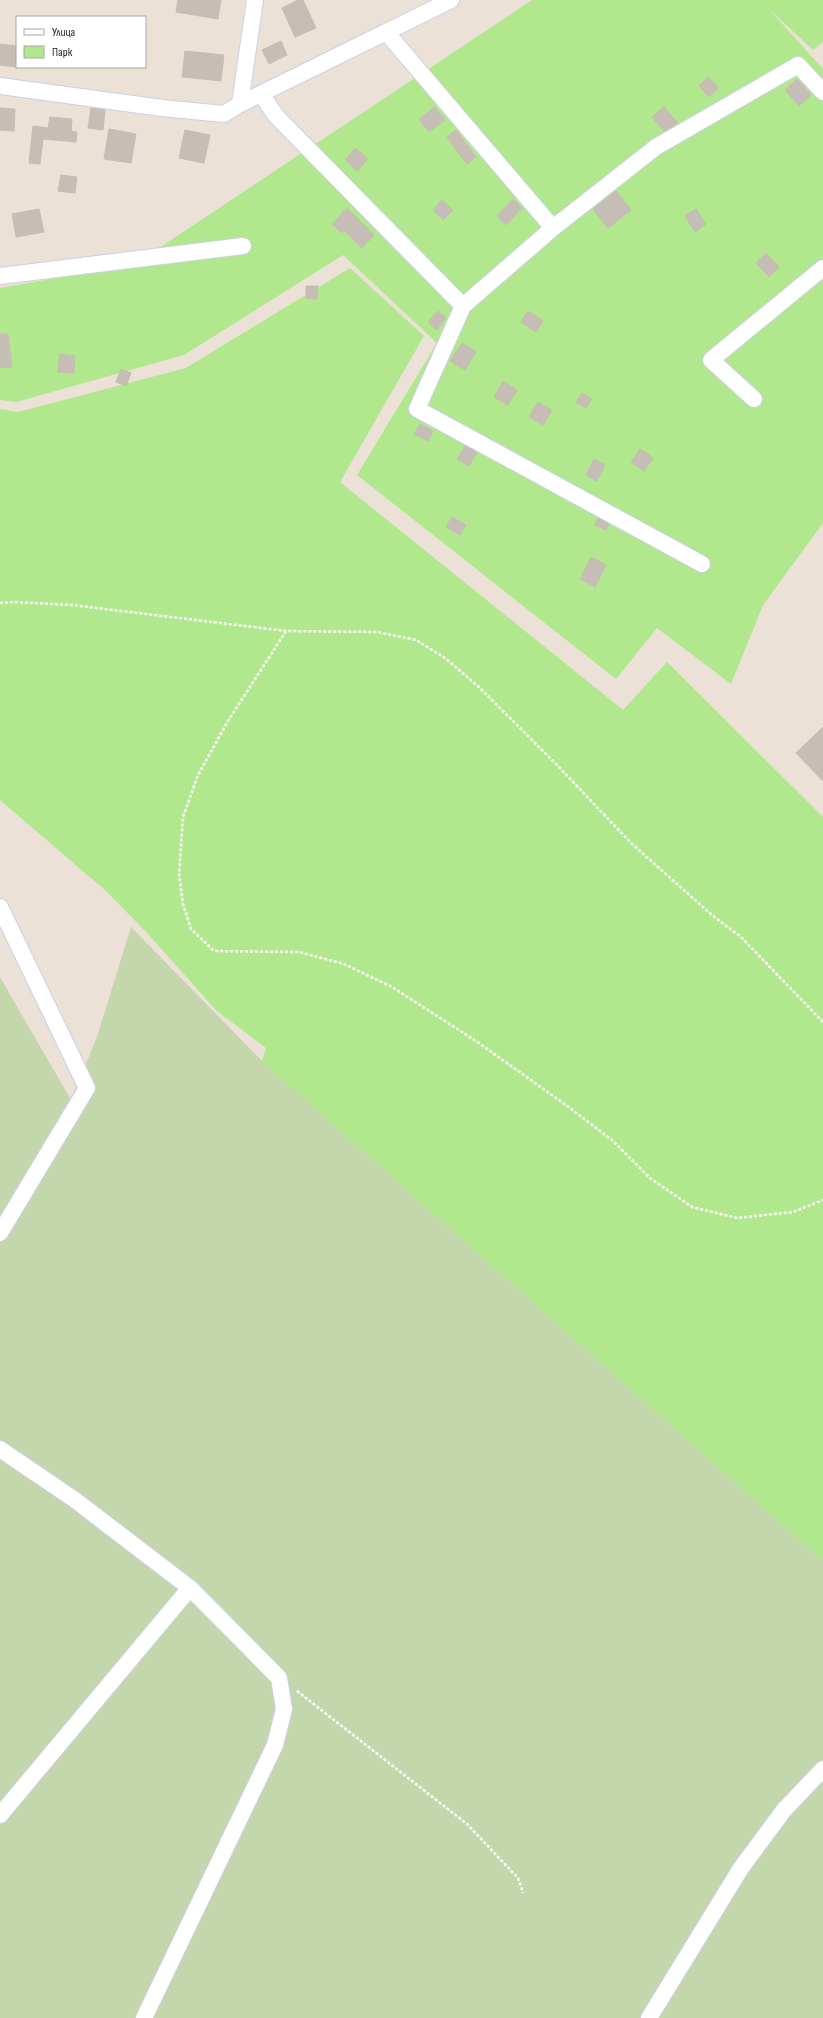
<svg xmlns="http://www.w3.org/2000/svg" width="823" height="2018" font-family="'Sofia Sans Condensed',sans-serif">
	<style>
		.green { fill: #b1e78d }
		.cemetery { fill: #c3d6ac }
		.building { fill: #c6beb6; stroke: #c6bdb0 }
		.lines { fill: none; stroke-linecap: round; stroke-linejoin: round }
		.minor-casing { stroke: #cbd1e2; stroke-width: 18 }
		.path { stroke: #fff; stroke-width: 2.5; stroke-dasharray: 3 2; stroke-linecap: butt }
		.minor { stroke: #fff; stroke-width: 16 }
	</style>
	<rect width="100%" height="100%" fill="#ebe1d6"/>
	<!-- green -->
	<path class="green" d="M532,0h291v42l-10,8 -45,-42 55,61v454l-60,82 -32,79 -74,-56 -41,51 -259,-204 80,-132 -94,-88 -159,100 -168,47 -16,-2v-112l135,-24z
		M350,268l74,68 -84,146 283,228 44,-48 156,155v1016l-561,-772 4,-13 -49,-37 -69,-77 -42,-43 -106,-91v-391l18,3 168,-44z"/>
	<!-- cemetery -->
	<path class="cemetery" d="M131,927l131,134 561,500v457h-823v-1041l71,123 26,-63z"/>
	<!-- building -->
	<path class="building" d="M178,0h43l-3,19 -42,-7z
		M298,0h5l13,28 -21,9 -13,-29z
		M281,41l6,14 -18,9 -7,-14z
		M0,44l17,2v21l-17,-2z
		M185,51l39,4 -3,26 -39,-4z
		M708,77l11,11 -10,9 -10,-11z
		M797,79l14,16 -12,11 -14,-16z
		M435,107l10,13 -16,12 -10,-13z
		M664,107l14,16 -14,8 -12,-14z
		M0,108l15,1 -1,22 -14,-1z
		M91,108l14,2 -2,20 -15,-2z
		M50,117l22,2 -1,12 6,1 -1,10 -33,-3 -3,25 -11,-1 4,-37 15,2z
		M109,129l27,5 -5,29 -27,-4z
		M185,130l25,5 -6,28 -25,-5z
		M456,130l20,27 -9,7 -20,-27z
		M355,148l13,11 -11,12 -12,-11z
		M61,175l16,2 -2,16 -17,-2z
		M616,191l15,19 -23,18 -15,-19z
		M513,199l9,9 -16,17 -9,-9z
		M442,200l11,10 -10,10 -10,-10z
		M347,208l27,27 -12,13 -18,-17 -2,2 -10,-9z
		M39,209l5,23 -28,5 -4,-23z
		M696,209l10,15 -11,8 -10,-16z
		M766,253l13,14 -10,10 -13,-14z
		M306,286h12l-1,13 -11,-1z
		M438,311l8,7 -9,12 -9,-8z
		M528,311l15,10 -7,11 -15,-10z
		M0,334h8l4,33 -12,1z
		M462,343l14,9 -11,18 -15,-9z
		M60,354l15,2 -1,17 -16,-1z
		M121,369l10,4 -5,13 -10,-4z
		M503,381l14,9 -9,15 -14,-8z
		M582,393l10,6 -6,9 -10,-6z
		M538,402l14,8 -9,15 -14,-8z
		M420,424l13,7 -5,10 -14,-7z
		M465,446l12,6 -8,14 -12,-7z
		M640,449l13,9 -9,13 -13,-9z
		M594,459l11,6 -8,16 -11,-6z
		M452,517l14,8 -6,10 -14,-8z
		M598,518l11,6 -3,6 -11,-5z
		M591,557l15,8 -11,22 -15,-8z
		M823,727v54l-27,-28z"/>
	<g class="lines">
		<!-- minor casing -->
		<g class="minor-casing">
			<path id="minor" d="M386,32l167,196 -90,78
				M0,86l162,22 62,6 16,-10 211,-104
				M261,94l15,22 187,190 -46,103 285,155
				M240,104l15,-104
				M553,228l103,-81 142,-82 25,27
				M0,276l243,-30
				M754,399l-43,-39 112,-92
				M0,907l87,181 -87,145
				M0,1449l75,51 115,88 89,90 5,31 -9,36 -131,273
				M0,1815l190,-227
				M649,2018l92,-150 43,-58 39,-41"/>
		</g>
		<!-- path -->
		<path class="path" d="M0,603l13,-1 59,3 214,26 91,1 39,8 29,18 35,30 77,77 74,78 82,73 28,21 82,85
			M286,631l-58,90 -30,54 -15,42 -4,58 4,29 8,25 23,22 85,1 45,12 48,23 84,54 87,62 49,37 38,38 42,29 45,11 56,-6 30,-12
			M297,1691l170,133 51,54 5,15"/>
		<!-- minor -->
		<use href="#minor" class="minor"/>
	</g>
	<!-- legend -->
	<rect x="16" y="16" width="130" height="52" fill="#ffffff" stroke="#a8a8a8"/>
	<rect x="24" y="29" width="20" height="6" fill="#ffffff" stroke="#a8a8a8"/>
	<text x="52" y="36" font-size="12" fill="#262626">Улица</text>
	<rect x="24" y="46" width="20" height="12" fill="#b1e78d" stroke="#a8a8a8"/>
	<text x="52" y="56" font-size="12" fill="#262626">Парк</text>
</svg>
